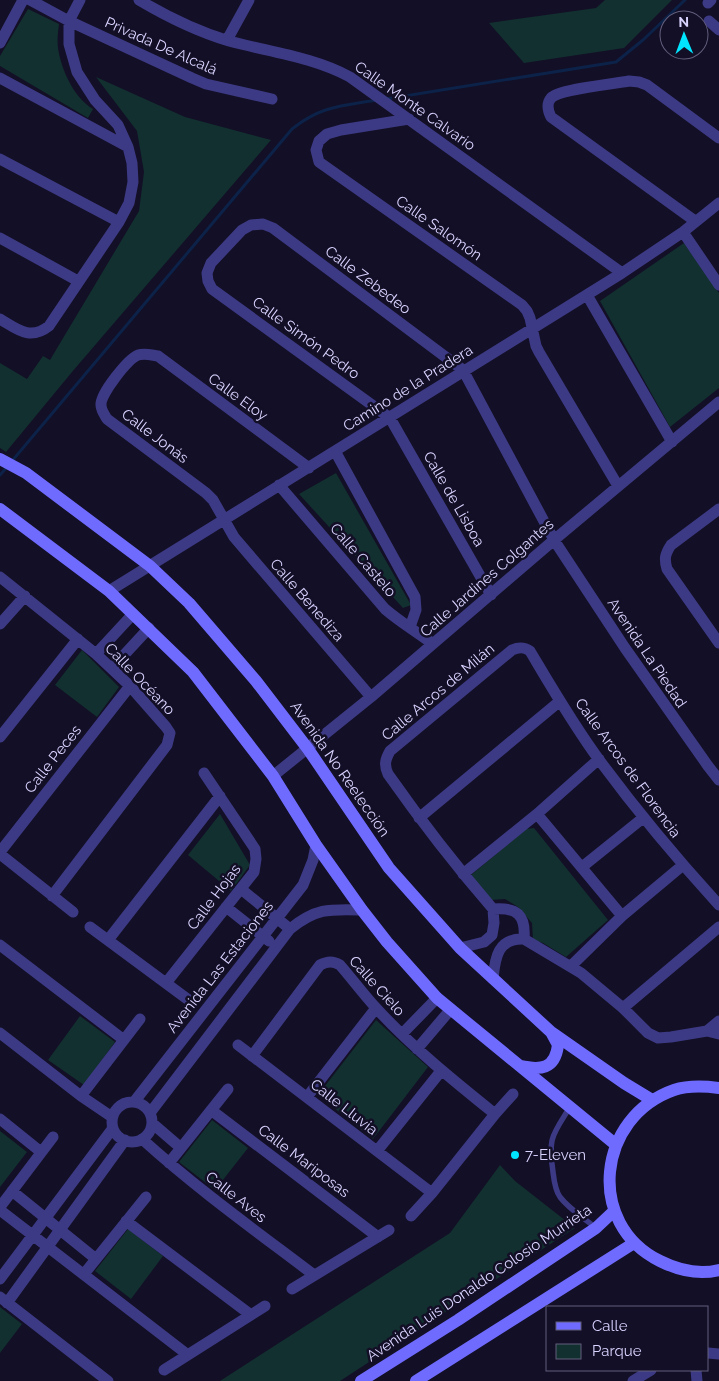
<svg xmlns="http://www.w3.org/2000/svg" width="719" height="1381" font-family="Raleway,sans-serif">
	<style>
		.green { fill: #12302f }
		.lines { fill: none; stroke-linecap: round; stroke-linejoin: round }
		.stream { stroke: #0c2248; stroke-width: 3 }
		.service { stroke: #3d3a85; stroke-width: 5.5 }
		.minor { stroke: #3d3a85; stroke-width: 11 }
		.secondary { stroke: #6f6bff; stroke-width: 12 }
		.poi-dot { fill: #00e5ff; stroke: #130f26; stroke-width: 2 }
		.labels { text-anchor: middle; stroke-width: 5; stroke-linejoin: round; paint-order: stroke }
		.street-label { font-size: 15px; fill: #d9d4ff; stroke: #130f26 }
		.poi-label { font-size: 15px; fill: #d9d4ff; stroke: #130f26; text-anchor: start }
	</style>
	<rect width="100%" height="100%" fill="#130f26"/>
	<!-- green -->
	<path class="green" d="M605,0h67l-48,48 -100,15 -35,-40 107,-15z
		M28,9l31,15c-1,8 -2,16 -1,24 3,21 16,50 35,61l-5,9 -88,-52v-10z
		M96,77l89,40 86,23 -199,232 -66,80 -6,-4v-85l27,16 16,-23 7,4 89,-149 5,-39 -7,-41z
		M684,243l35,50v95l-49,39 -70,-126z
		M336,473l75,132 -8,3 -104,-114z
		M82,650l37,37 -22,30 -42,-32z
		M220,814l30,51 -19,26 -43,-36z
		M534,828l74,92 -42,37 -23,-14 -10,-3 -1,-17 -14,-16 -13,-8 -15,1 -19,-25 55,-46z
		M80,1016l35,26 -31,43 -36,-25z
		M376,1020l52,47 -55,72 -55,-44z
		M212,1120l36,28 -33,42 -36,-28z
		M0,1131l27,21 -27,35z
		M500,1165l15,16 60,47 -235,153h-120l230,-148z
		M128,1229l35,27 -32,43 -36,-28z
		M0,1307l22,17 -22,29z"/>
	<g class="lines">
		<!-- stream -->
		<path class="stream" d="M386,99l230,-37 27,-22 42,-40
			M12,461l280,-332c29,-23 49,-23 85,-29
			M0,475l8,-9"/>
		<!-- service -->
		<path class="service" d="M570,1107c-18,29 -22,30 -17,65 1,8 2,18 7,25 9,12 24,21 36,31"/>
		<!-- minor -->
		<path class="minor" d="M30,0l39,21 123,57 14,6 66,15
			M139,0c27,16 60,32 90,41 41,11 84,16 121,36l272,196
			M708,3l3,-3
			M709,21l10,9
			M227,40l22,-40
			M0,43l23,-43
			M0,78l128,69
			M409,119l-68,11 -14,4 -8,7 -3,9 3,12 203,143 5,6 3,7 6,28 3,6 79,134
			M0,159l119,63
			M695,221l-144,-104c-3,-6 -5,-13 0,-19 8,-9 63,-14 78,-17l10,1 8,3 72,53
			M683,232l36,53
			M0,238l78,43
			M587,295l85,147
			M0,319c17,10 30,22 49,7l70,-104 10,-19 4,-21 -1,-19 -4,-16 -10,-22 -23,-25 -18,-28 -8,-28v-23l11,-21
			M335,451l80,146 1,13 -6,17
			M309,468l-151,-112c-7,-1 -13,-3 -20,-1 -10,4 -38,39 -37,50 0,5 3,9 6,14l99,74 7,7 21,37 137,160
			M279,485l106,124c15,13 32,23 48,35
			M719,509l-48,36c-6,9 -7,14 -4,24l52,74
			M0,577l96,77 34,32 36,41 4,6 -3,12 -115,151
			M109,591l513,-318 61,-41 36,-29
			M491,595l-101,-177 -178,-129 -4,-8 -1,-8 4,-10 31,-33 9,-5 12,-1 10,4 190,142 91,170 71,108 83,118 11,14
			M0,624l25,-28
			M96,654l37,-40
			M112,668l37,-40
			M0,737l78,-98
			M273,776l98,-79 183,-157 165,-138
			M537,814l85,102
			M419,818l141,-117
			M0,852l130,-166
			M0,854l73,58
			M582,867l61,-49
			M463,874l74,-60 62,-55
			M241,889l49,40
			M226,907l43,34
			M493,909c-37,-43 -72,-88 -105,-135 -4,-9 -3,-14 2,-23l122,-101c7,-3 12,-3 18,1 22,37 44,75 70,110 37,50 77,98 119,144
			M493,909c24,-2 33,6 31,30
			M90,927l100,74
			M108,940l112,-144
			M0,945l124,95
			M460,948l24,-6 8,-7 2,-12 -1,-14
			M571,966l51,-50 61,-51
			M493,979c2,-22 5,-41 31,-40l57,34 42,35 25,25 10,5 13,-1 36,-6 12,3
			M166,983l88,-111 2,-13 -1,-10 -51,-76
			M623,1008l96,-81
			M707,1031l12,-10
			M0,1033l81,63 31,21
			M402,1034l35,-36
			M238,1045l194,148
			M417,1049l34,-40
			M252,1056l68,-91c8,-4 13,-4 20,0 13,15 24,30 37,44 36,39 77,72 118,105
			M81,1096l59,-77
			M307,1097l69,-89
			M134,1102l169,-217 10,-25 3,-15
			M112 1122a20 20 0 1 1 40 0a20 20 0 1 1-40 0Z
			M211,1110l167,127
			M150,1113l140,-184c26,-21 39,-20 72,-19
			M0,1119l41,33
			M152,1123l29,25
			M142,1139c54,49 114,92 172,136
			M377,1151l64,-80
			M169,1163l59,-74
			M12,1191l84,68
			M0,1207l53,-70
			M0,1210l188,145
			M411,1216l21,-23 63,-79 18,-20
			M126,1221l125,94
			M84,1274l62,-77
			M0,1279l113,-151
			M292,1289l97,-59
			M0,1297l108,84
			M7,1303l118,-163
			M708,1353l11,1
			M164,1370l101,-64
			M696,1370l1,11
			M633,1381l18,-11"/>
		<!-- secondary -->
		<path class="secondary" d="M0,459l26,14 124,93 39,37 67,78 52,68 81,119 71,80 91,84 73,51 28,17
			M0,509l109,82 84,81 80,104 43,69 46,65 25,32 50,56 178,146
			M520,1066c20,4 35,4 38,-21l-7,-13
			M719,1088c-15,-2 -30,-3 -45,2 -77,27 -89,134 -14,171 18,9 39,14 59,9
			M361,1381l97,-61 138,-92 18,-17
			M416,1381l218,-138"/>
	</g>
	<!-- markers -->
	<circle class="poi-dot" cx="515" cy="1155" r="5"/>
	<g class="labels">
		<!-- street labels -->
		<g class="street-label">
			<text transform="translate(161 46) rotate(24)" y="5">Privada De Alcalá</text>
			<text transform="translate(415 106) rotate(35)" y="5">Calle Monte Calvario</text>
			<text transform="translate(439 228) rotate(35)" y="5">Calle Salomón</text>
			<text transform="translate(368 280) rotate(37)" y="5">Calle Zebedeo</text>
			<text transform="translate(306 338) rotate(36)" y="5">Calle Simón Pedro</text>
			<text transform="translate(408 388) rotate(-32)" y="5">Camino de la Pradera</text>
			<text transform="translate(238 397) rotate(36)" y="5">Calle Eloy</text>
			<text transform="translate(155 436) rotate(37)" y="5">Calle Jonás</text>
			<text transform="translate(454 499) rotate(60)" y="5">Calle de Lisboa</text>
			<text transform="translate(363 560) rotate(49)" y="5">Calle Castelo</text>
			<text transform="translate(487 578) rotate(-41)" y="5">Calle Jardines Colgantes</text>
			<text transform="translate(307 600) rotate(49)" y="5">Calle Benediza</text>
			<text transform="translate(647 653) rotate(56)" y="5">Avenida La Piedad</text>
			<text transform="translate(140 679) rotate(46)" y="5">Calle Océano</text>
			<text transform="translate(438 692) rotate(-40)" y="5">Calle Arcos de Milán</text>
			<text transform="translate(53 759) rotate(-52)" y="5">Calle Peces</text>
			<text transform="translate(628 768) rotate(54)" y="5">Calle Arcos de Florencia</text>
			<text transform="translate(340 769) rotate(55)" y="5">Avenida No Reelección</text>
			<text transform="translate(214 897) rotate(-53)" y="5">Calle Hojas</text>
			<text transform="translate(220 967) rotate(-52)" y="5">Avenida Las Estaciones</text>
			<text transform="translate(377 986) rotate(48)" y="5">Calle Cielo</text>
			<text transform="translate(344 1107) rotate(38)" y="5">Calle Lluvia</text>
			<text transform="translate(304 1161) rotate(37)" y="5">Calle Mariposas</text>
			<text transform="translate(236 1197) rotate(38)" y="5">Calle Aves</text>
			<text transform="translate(479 1283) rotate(-34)" y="5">Avenida Luis Donaldo Colosio Murrieta</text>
		</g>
		<!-- poi labels -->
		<g class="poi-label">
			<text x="525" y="1160">7-Eleven</text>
		</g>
	</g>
	<!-- legend -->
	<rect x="546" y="1306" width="162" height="65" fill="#130f26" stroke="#625e7d"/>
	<rect x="556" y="1322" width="25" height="8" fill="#6f6bff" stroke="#625e7d"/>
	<text x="592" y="1331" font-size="15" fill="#d9d4ff">Calle</text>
	<rect x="556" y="1344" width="25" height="15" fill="#12302f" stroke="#625e7d"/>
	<text x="592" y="1356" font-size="15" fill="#d9d4ff">Parque</text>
	<!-- north arrow -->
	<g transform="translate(684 35) rotate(359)"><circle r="24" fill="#130f26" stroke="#625e7d"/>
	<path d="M0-4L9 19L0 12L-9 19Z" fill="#00e5ff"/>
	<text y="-8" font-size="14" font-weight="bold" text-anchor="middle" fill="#d9d4ff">N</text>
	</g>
</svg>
